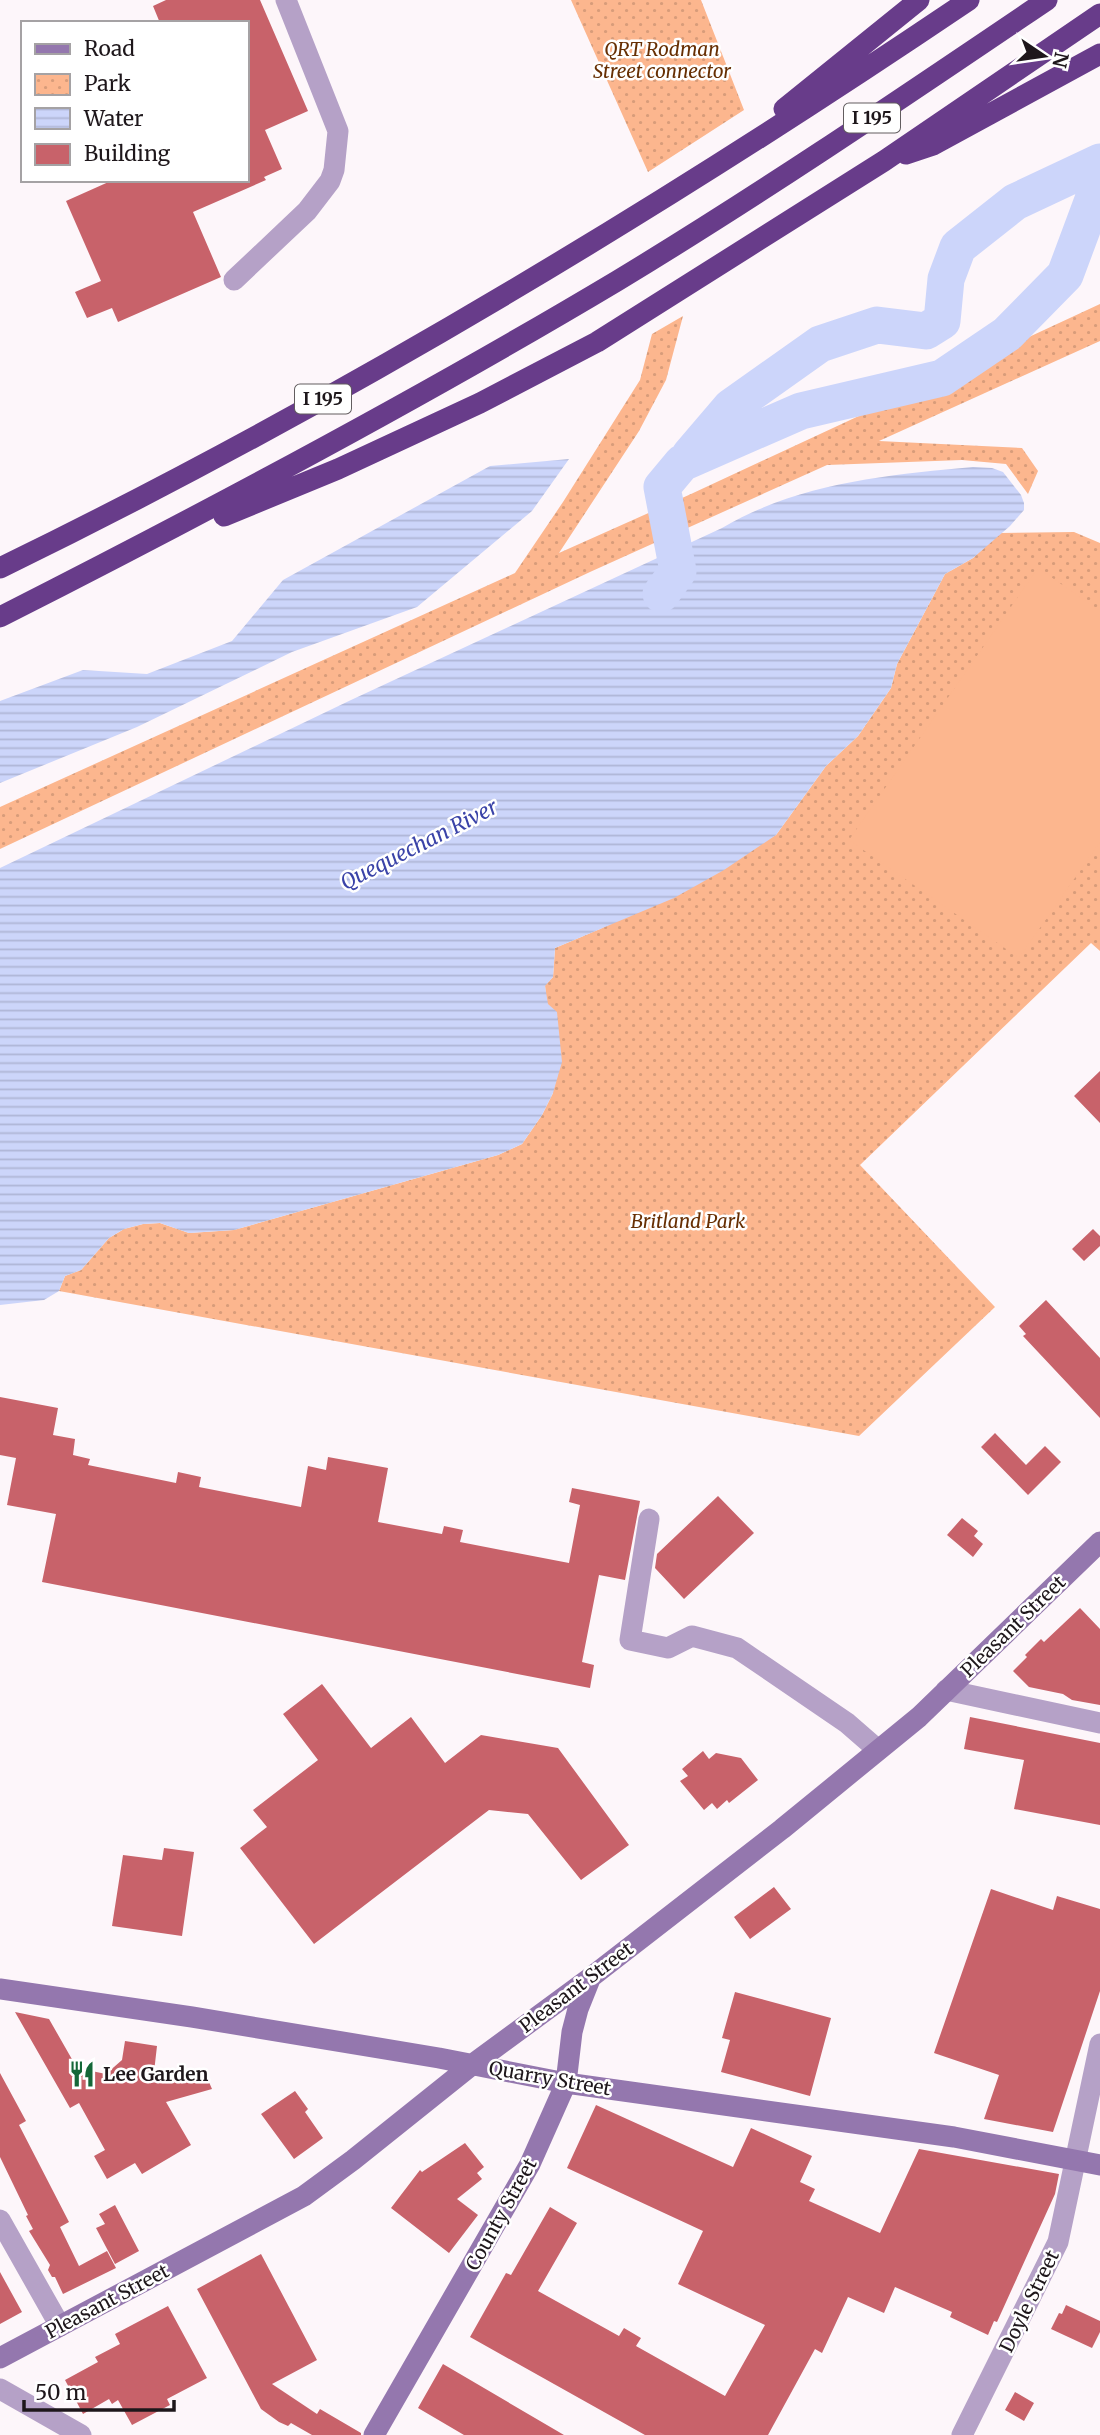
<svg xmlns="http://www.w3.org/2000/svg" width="1100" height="2435" font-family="Merriweather,serif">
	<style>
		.park { fill: url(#park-dots) }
		.garden { fill: #fcb68e }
		.water { fill: url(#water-rules) }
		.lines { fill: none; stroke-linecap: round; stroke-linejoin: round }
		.river { stroke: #ccd5fa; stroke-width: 37 }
		.building { fill: #c8626a }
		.street { stroke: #b5a1c7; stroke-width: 21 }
		.secondary { stroke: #9477ae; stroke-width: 21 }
		.highway { stroke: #683c8a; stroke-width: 21 }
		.labels { text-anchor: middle; stroke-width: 5; stroke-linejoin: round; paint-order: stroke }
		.shield { fill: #fff; stroke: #625d5f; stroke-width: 2 }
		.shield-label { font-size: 18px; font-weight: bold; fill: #1e171b }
		.park-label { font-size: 19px; font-style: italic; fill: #672f03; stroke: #fff }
		.street-label { font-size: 19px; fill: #1e171b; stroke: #fff }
		.poi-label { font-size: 19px; font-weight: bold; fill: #1e171b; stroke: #fff; text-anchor: start }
		.water-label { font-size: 21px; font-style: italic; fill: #3a43a8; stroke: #fff }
	</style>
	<defs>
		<pattern id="park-dots" width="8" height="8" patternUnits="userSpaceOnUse" patternTransform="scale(1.75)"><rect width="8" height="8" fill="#fcb68e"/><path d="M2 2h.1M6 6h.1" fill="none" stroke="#d89c7a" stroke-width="1.8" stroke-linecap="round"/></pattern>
		<pattern id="water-rules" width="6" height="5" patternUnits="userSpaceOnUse" patternTransform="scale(1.75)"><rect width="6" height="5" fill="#ccd5fa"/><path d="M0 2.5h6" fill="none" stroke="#afb6d6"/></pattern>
	</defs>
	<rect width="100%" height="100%" fill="#fdf6fa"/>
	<!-- park -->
	<path class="park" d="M571,0h130l43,110 -96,62z
		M1100,304v37l-221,100 143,7 16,23 -10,23 -22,-30 -44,-4 -135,5 -237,107 -590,277v-42l515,-234 48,-71 77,-122 12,-46 31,-18 -17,64 -27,51 -80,122 132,-59z
		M1074,532l26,11v408l-9,-8 -231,222 135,142 -136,129 -800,-145 6,-15 16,-6 28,-32 15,-9 19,-5 17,-1 29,10 45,-3 264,-75 24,-11 20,-29 11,-22 -8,-108 8,-8 2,-29 45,-19 176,-94 50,-69 32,-30 33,-48 6,-24 48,-90 28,-16 27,-25z"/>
	<!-- garden -->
	<path class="garden" d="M1038,568l62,43v231l-81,116 -170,-118z"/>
	<!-- water -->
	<path class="water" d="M569,459l-37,52 -115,96 -125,45 -155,75 -137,56v-82l83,-31 64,4 85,-33 51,-61 207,-114z
		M973,467l19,1 11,4 18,23 3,8v7l-14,16 -37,32 -28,16 -48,90 -6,24 -33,48 -32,30 -50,69 -52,35 -50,28 -119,50 -2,29 -8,9 3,18 9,8 5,50 -9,31 -11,22 -20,29 -24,11 -264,75 -45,3 -29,-10 -17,1 -19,5 -15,9 -28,32 -16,6 -6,15 -15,9 -44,5v-437l351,-168 371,-172c76,-45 165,-53 251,-61z"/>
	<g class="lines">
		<!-- river -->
		<path class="river" d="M690,455l41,-48 89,-63 57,-19 49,6 16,-10 4,-42 12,-32 57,-45 85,-40
			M661,594l17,-23 -16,-84 20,-24 119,-52 141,-33 65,-44 58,-59 35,-94"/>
	</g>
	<!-- building -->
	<path class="building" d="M166,0h94l48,111 -43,19 17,39 -18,8 2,3 -73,32 28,65 -103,45 -6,-14 -25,10 -12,-26 26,-11 -35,-80 47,-21h134v-157h-87l-7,-17z
		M1100,1071v52l-26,-27z
		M1093,1229l7,7v10l-16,15 -12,-12z
		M1046,1300l54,58v60l-77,-82 3,-2 -7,-8z
		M0,1397l58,11 -5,27 22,4 -2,16 17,4 -2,6 88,18 2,-11 23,5 -2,10 102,20 7,-41 18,4 2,-13 60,11 -10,54 64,12 2,-8 19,4 -3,12 109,21 11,-58 -11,-3 3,-14 68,13 -15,79 -26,-5 -17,87 12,3 -4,23 -548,-106 14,-68 -49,-9 9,-47 -16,-3z
		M995,1433l31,32 19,-19 16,16 -33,33 -47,-48z
		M718,1496l36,37 -70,66 -29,-31 2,-14z
		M962,1518l16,13 -4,5 9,8 -10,13 -26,-22z
		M1080,1608l20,21v76l-28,-5 -9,-6 -34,-7 -16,-16 14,-14 -2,-2 16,-16 3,3z
		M322,1684l49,64 40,-31 34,46 36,-28 77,13 71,97 -48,35 -53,-66 -39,-4 -175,134 -74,-96 27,-21 -14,-17 65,-50 -35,-46z
		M970,1717l130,26v82l-86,-16 10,-49 -60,-11z
		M703,1751l6,8 7,-6 25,5 17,22 -29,23 -2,-3 -10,9 -5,-6 -8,7 -24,-29 8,-5 -6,-7z
		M164,1848l30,4 -12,84 -70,-10 11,-71 39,5z
		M774,1887l17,22 -41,30 -16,-22z
		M991,1889l62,21 4,-14 43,13v82l-47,141 -69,-13 15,-44 -65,-22z
		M735,1992l96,26 -21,78 -89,-24 9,-32 -8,-2z
		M15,2012l34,7 28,49 29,6 16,-14 3,-19 32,5 -3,26 51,1 7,16 -46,13 25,43 -49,29 -7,-11 -28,16 -13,-23 11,-6 -26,-47 -9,5z
		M0,2073l26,48 -7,4 50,97 -9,5 19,39 28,-15 9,17 -53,26 -8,-17h-3l-4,-7 2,-5 -21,-34 4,-2 -7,-13 2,-1 -28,-58z
		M295,2091l13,18 -3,3 18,26 -29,21 -33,-45z
		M596,2105l137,62 18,-39 61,28 -12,26 15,7 -6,12 71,32 39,-84 140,25 -4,20 -58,128 -3,-1 -6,14 -38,-18 2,-5 -57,-25 -11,26 -36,-16 -26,56 -7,-4 -47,86h-123l-175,-98 36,-64 5,2 39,-68 27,16 -39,68 81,45 5,-8 17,10 -5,8 89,50 40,-71 -87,-41 25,-53 -136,-63z
		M465,2143l19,24 -7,6 5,6 -25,20 21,16 -29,38 -58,-45 29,-38 2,2z
		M115,2205l24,46 -24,13 -19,-36 9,-4 -6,-10z
		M261,2254l56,106 -45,24 45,30 3,-5 41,24v2h-49l-21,-12 -3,3 -9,-4 -18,-13 -64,-120z
		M0,2272l22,40 -22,12z
		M1066,2305l34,16v11l-8,16 -41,-19 8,-16 3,1z
		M168,2306l39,72 -40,21 3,6 -38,20 -14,-25 -6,4 -3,-5 -26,15 -18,-34 33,-18 -3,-5 25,-13 -5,-10z
		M443,2364l121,71h-100l-46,-27z
		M1015,2392l19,11 -10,18 -19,-11z"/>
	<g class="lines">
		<!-- street -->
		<path class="street" d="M234,280l73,-69 23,-30 4,-11 4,-39 -52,-131
			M649,1519l-19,121 38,8 24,-12 45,12 110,75 31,27
			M946,1690l154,33
			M0,2220l60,106
			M0,2389l81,46
			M962,2435l96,-193 42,-198"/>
		<!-- secondary -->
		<path class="secondary" d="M0,1989l192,28 247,41 127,25 388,54 146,28
			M0,2358l304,-162 49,-36 120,-96 117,-86 192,-149 137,-112 181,-175
			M374,2435l156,-271 36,-81 6,-51 6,-23 12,-30"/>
		<!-- highway -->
		<path class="highway" d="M784,109l135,-109
			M906,154l27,-9 167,-91
			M224,516l114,-47 142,-66 117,-61 287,-181 216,-147
			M0,568c337,-164 658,-358 969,-568
			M0,617c209,-106 416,-216 617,-336 147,-89 288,-185 430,-281"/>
	</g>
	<!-- icons -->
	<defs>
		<g id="restaurant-bare" transform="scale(2.1)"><path d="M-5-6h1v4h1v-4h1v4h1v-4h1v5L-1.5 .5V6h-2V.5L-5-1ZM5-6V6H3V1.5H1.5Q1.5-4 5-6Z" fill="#146738" stroke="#fff" stroke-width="2.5" paint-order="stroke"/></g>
	</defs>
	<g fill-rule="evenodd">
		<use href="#restaurant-bare" x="82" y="2074"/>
	</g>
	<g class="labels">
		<!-- shield labels -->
		<g class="shield">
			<rect x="844" y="103.5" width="56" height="29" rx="5"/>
			<rect x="295" y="384.5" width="56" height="29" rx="5"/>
		</g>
		<g class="shield-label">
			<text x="872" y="124">I 195</text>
			<text x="323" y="405">I 195</text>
		</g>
		<!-- park labels -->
		<g class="park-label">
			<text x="662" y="56">QRT Rodman<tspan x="662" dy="22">Street connector</tspan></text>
			<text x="688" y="1228">Britland Park</text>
		</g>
		<!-- street labels -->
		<g class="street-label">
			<text transform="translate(1013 1626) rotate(-44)" y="7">Pleasant Street</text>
			<text transform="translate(576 1987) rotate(-37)" y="7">Pleasant Street</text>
			<text transform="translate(550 2078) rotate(10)" y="7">Quarry Street</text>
			<text transform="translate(501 2214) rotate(-61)" y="7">County Street</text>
			<text transform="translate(107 2301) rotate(-28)" y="7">Pleasant Street</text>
			<text transform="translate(1029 2301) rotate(-64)" y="7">Doyle Street</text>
		</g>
		<!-- poi labels -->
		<g class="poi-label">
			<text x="103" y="2081">Lee Garden</text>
		</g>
		<!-- water labels -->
		<g class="water-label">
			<text transform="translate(419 845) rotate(-27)" y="7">Quequechan River</text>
		</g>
	</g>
	<!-- legend -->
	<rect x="21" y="21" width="228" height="161" fill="#ffffff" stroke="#a5a2a4" stroke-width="2"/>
	<rect x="35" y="44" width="35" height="10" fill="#9477ae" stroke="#a5a2a4" stroke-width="2"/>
	<text x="84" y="56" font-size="21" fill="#1e171b">Road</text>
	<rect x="35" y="74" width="35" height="21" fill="url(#park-dots)" stroke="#a5a2a4" stroke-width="2"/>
	<text x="84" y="91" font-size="21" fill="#1e171b">Park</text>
	<rect x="35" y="108" width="35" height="21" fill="url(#water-rules)" stroke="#a5a2a4" stroke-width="2"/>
	<text x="84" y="126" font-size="21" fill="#1e171b">Water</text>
	<rect x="35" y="144" width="35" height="21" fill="#c8626a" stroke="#a5a2a4" stroke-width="2"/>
	<text x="84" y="161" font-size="21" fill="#1e171b">Building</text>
	<!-- north arrow -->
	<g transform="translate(1044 56) rotate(103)" stroke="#ffffff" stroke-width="5" paint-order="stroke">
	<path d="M0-5L12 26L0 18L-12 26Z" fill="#1e171b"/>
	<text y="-10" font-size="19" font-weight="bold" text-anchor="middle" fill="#1e171b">N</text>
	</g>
	<!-- scale -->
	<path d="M24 2400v10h150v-10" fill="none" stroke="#1e171b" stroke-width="3.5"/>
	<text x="35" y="2400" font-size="21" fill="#1e171b" stroke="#ffffff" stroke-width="5" paint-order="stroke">50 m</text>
</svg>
